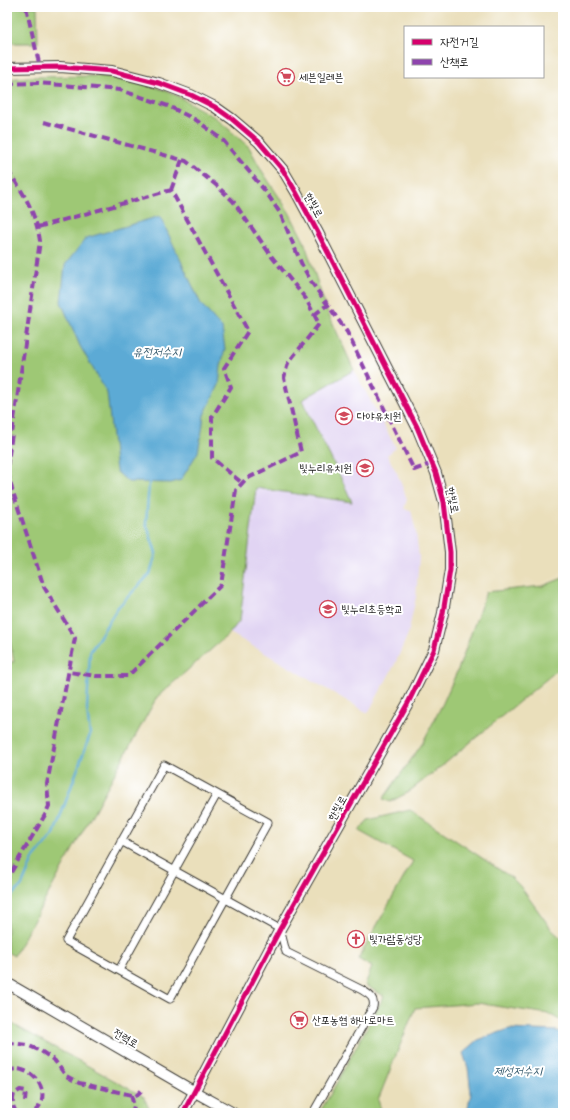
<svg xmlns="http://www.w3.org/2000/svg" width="570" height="1120" font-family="Sriracha,'Poor Story',sans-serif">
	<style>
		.built { fill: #e1d4f3 }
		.green { fill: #9ec874; stroke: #5d7248 }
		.water { fill: #5baad5; stroke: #3c6378 }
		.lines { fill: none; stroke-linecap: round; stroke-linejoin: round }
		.stream { stroke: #5baad5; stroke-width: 2.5 }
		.street-casing { stroke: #3b3934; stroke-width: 9 }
		.secondary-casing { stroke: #3b3934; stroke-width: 12 }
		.street { stroke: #fff; stroke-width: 7 }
		.secondary { stroke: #fff; stroke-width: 10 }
		.quiet { stroke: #8e44ad; stroke-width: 4; stroke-dasharray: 8 4; stroke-linecap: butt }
		.cycleway-casing { stroke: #fff; stroke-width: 8 }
		.cycleway { stroke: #d6006c; stroke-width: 5 }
		.labels { text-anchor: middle; stroke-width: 4; stroke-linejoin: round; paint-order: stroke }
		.poi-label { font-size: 11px; fill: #1c1c1c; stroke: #fff; text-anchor: start }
		.street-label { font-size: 11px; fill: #1c1c1c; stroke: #fff }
		.water-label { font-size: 12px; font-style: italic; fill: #385c6f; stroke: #fff }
	</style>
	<rect width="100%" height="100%" fill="#fff"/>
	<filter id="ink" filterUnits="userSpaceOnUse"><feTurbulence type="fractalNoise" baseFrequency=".025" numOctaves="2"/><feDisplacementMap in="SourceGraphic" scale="8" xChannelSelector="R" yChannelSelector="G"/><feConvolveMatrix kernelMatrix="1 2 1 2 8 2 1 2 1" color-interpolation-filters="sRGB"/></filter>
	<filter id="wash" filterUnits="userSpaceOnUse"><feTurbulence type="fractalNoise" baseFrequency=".012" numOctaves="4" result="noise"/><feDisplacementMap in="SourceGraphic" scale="16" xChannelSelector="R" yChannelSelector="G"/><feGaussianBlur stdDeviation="0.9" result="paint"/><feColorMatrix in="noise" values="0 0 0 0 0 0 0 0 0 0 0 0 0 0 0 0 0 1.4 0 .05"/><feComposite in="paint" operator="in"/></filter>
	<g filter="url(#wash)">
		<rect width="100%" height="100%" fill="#eadfbb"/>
		<!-- built -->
		<path class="built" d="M354,370l42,78 -9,7 10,18 10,26 -3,10 7,1 5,23 3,24 -3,40 -8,37 -13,30 -27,49 -138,-80 10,-13 16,-132 95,14 -8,-20 -41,-83z"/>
		<!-- green -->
		<path class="green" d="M7,7h30l1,36h-31z
			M101,76l32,4 37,12 46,26 33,29 13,24 27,41 15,29 22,67 28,62 -52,30 41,82 9,20 -96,-14 -16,132 -10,13 -73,64 -143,259 -7,-4v-290h7l-7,-37v-546l22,-2z
			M563,578v86l-8,8 -113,94 -35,27 -17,9 -7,-3 39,-55 21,-41 16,-36 27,-75 57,-6z
			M410,810l102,68 8,8 32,44 11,10v82l-14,-8 -48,-7 -23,-4 -63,5 -37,92 4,13h-63l11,-18 54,-99 -19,-11 7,-18 -14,-8 55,-98 -54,-30 9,-11z
			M7,1021l137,76 5,12 -2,4h-140z"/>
		<!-- water -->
		<path class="water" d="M160,216l41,88 21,24 3,21 -4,17 -2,19 -15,30 -2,16 -4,21 -17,28 -10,3 -43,-1 -12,-11 -9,-78 -27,-47 -19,-44 4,-37 21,-27z
			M509,1029l49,2 5,3v79h-96l4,-20 -3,-25 -5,-15 15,-13z"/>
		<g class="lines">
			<!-- stream -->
			<path class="stream" d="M7,901l15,-16 11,-26 21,-25 36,-99 -3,-26 3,-57 28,-45 32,-33 6,-21 -10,-30 3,-40"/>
		</g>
	</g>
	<g filter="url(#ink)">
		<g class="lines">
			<!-- street casing -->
			<g class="street-casing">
				<path id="street" d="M164,765l104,57 -98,177 -104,-58z
					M121,841l159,88 6,23 76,38c8,5 13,8 11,17l-60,106
					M119,970l98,-176"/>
			</g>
			<!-- secondary casing -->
			<g class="secondary-casing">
				<path id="secondary" d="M7,68l53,-1 52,4 47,12 32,12 24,12 17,12 27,23 24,28 13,22 21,39 100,196 19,46 8,29 6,50v18l-7,43 -9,37 -26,53 -128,226 -97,184
					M7,983l188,109 38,21"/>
			</g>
			<!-- street -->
			<use href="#street" class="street"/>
			<!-- secondary -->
			<use href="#secondary" class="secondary"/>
			<!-- quiet -->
			<path class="quiet" d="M26,7l14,60
				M7,84l31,-1 82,7 48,16 28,14 26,19 44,53 14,21 22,52 10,18 35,49 67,138 19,-7
				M44,122l142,39 30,24 17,16 39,56 34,42 13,25 -31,39 -4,15 17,74 -55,27 -10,11 -15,95 -93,91h-32l-27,-4
				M7,170c16,21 29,43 33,71l-33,227 5,21 32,98 31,51 -28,146 2,22 -4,9 -38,64
				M171,190l11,-30
				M38,227l133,-37 77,141 -24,37 7,19 -19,30v41l30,25
				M314,315l13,-10
				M7,1044l4,-1 16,2 14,6 14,10 11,15 13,7 57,13 8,-8
				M7,1071c5,-1 10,-3 15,-1 20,5 29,32 10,43
				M131,1095l3,11 -2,7
				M17,1113c-5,-6 -5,-12 -3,-19l6,-4 6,1 -1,10"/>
			<!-- cycleway casing -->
			<g class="cycleway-casing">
				<path id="cycleway" d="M7,68l53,-1 52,4 47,12 32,12 24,12 17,12 27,23 24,28 13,22 21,39 100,196 19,46 8,29 6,50v18l-7,43 -9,37 -26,53 -128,226 -97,184"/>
			</g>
			<!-- cycleway -->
			<use href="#cycleway" class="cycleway"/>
		</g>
	</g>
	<!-- icons -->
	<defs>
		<g id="supermarket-ring" transform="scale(0.9)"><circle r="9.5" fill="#fff" stroke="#d1495b" stroke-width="1.5"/><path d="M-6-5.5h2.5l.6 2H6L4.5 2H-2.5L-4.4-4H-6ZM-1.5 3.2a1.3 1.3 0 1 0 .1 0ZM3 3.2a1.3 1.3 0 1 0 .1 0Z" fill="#d1495b"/></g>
		<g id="school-ring" transform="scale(0.9)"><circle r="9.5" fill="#fff" stroke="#d1495b" stroke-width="1.5"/><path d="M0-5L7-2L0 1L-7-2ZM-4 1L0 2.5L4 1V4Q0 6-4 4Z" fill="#d1495b"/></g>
		<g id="church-ring" transform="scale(0.9)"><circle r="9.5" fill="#fff" stroke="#d1495b" stroke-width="1.5"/><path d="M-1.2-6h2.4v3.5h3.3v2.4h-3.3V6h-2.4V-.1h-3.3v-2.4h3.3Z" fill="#d1495b"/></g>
	</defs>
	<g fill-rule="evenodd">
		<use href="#supermarket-ring" x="286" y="77"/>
		<use href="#school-ring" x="344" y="416"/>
		<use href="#school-ring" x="365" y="468"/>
		<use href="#school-ring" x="328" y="609"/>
		<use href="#church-ring" x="356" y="939"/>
		<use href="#supermarket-ring" x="299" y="1020"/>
	</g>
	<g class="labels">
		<!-- poi labels -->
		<g class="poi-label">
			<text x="299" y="81">세븐일레븐</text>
			<text x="357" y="420">다야유치원</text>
			<text x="352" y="472" text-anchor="end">빛누리유치원</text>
			<text x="341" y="613">빛누리초등학교</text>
			<text x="369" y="943">빛가람동성당</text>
			<text x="312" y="1024">산포농협 하나로마트</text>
		</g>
		<!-- street labels -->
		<g class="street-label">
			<text transform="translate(314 205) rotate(62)" y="4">한빛로</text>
			<text transform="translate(453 500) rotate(79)" y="4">한빛로</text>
			<text transform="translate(337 808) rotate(-61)" y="4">한빛로</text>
			<text transform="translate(126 1038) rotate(30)" y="4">전력로</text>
		</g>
		<!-- water labels -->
		<g class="water-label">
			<text x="157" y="356">유전저수지</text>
			<text x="518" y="1075">제성저수지</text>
		</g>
	</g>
	<!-- margin -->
	<rect width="570" height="1120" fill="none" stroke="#fff" stroke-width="24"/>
	<!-- legend -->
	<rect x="404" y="26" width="140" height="52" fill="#ffffff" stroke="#a4a4a4"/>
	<rect x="412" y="39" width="20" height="6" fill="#d6006c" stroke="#a4a4a4"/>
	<text x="440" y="46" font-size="12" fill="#1c1c1c">자전거길</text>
	<rect x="412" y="59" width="20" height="6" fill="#8e44ad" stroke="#a4a4a4"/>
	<text x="440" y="66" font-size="12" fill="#1c1c1c">산책로</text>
</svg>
